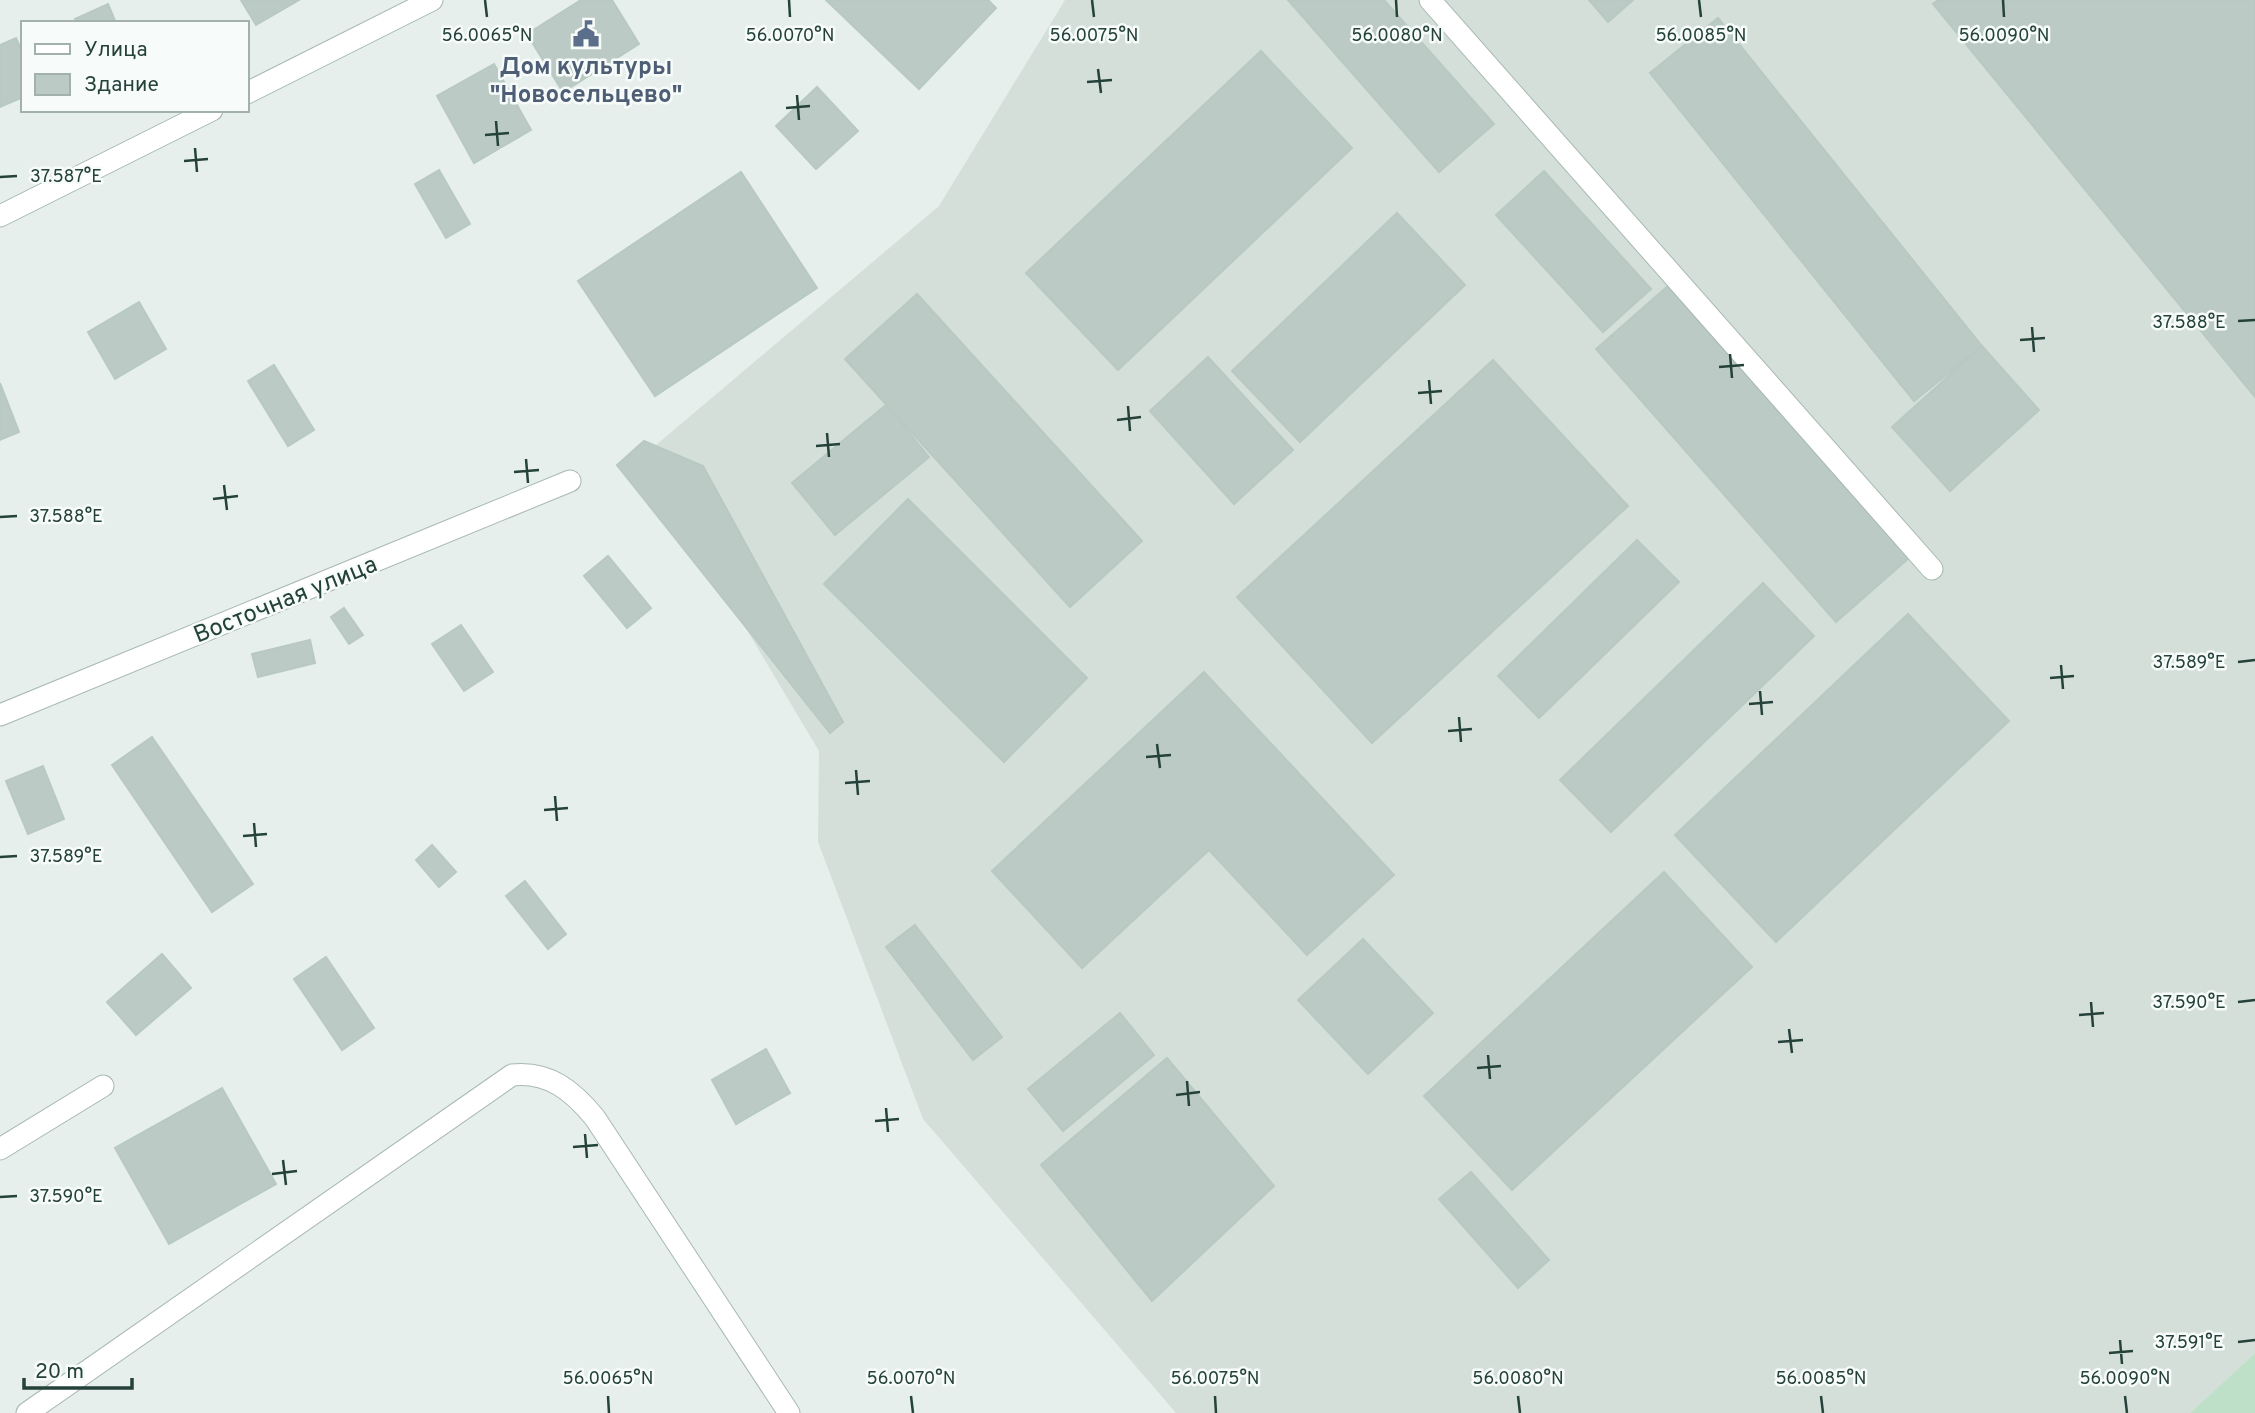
<svg xmlns="http://www.w3.org/2000/svg" width="2255" height="1413" font-family="Overpass,sans-serif">
	<style>
		.built { fill: #d4dfda }
		.green { fill: #bfe0c8 }
		.building { fill: #bbcac4; stroke: #b8c9c2; stroke-width: 2 }
		.lines { fill: none; stroke-linecap: round; stroke-linejoin: round }
		.service-casing { stroke: #a8b8b2; stroke-width: 23 }
		.minor-casing { stroke: #a8b8b2; stroke-width: 23 }
		.tertiary-casing { stroke: #a8b8b2; stroke-width: 23 }
		.service { stroke: #fff; stroke-width: 21 }
		.minor { stroke: #fff; stroke-width: 21 }
		.tertiary { stroke: #fff; stroke-width: 21 }
		.ticks { fill: none; stroke: #24423a; stroke-width: 2.5 }
		.labels { text-anchor: middle; stroke-width: 5; stroke-linejoin: round; paint-order: stroke }
		.service-label { font-size: 24px; font-weight: bold; fill: #4e5e75; stroke: #f7fbf9 }
		.street-label { font-size: 24px; fill: #24423a; stroke: #f7fbf9 }
		.ticks-label { font-size: 18px; text-anchor: middle; fill: #24423a; stroke: #f7fbf9; stroke-width: 5; stroke-linejoin: round; paint-order: stroke }
	</style>
	<rect width="100%" height="100%" fill="#e6efeb"/>
	<!-- built -->
	<path class="built" d="M1065,0h1190v1353l-65,60h-1014l-253,-294 -105,-277 1,-91 -176,-295 296,-250z"/>
	<!-- green -->
	<path class="green" d="M2255,1353v60h-65z"/>
	<!-- building -->
	<path class="building" d="M241,0h58l-43,25z
		M581,0h31l27,44 -76,48 -36,-58z
		M826,0h162l8,8 -77,81z
		M1288,0h96l110,124 -55,48z
		M1589,0h44l-25,22z
		M1938,0h317v397l-322,-393z
		M108,4l8,19h-39l-2,-4z
		M1718,18l264,328 -68,55 -264,-328z
		M16,38l7,16v43l-23,10v-62z
		M1261,51l91,97 -234,222 -92,-97z
		M494,64l37,66 -57,33 -37,-67z
		M817,87l41,44 -42,38 -40,-43z
		M439,170l31,54 -24,14 -31,-54z
		M1544,171l107,118 -48,43 -107,-117z
		M741,172l76,116 -162,108 -77,-115z
		M1397,213l68,72 -165,157 -68,-71z
		M1668,286l241,272 -73,64 -240,-273z
		M917,294l225,247 -72,66 -225,-248z
		M139,302l27,47 -51,30 -27,-47z
		M1982,346l57,64 -89,81 -58,-64z
		M1208,357l85,93 -59,54 -84,-93z
		M1493,360l135,146 -256,237 -135,-146z
		M274,365l40,65 -26,16 -40,-65z
		M0,383l19,49 -19,8z
		M886,405l43,52 -94,78 -43,-52z
		M644,441l59,25 140,256 -13,11 -213,-268z
		M908,499l179,179 -83,84 -180,-178z
		M1637,540l42,42 -140,136 -41,-42z
		M608,556l43,52 -24,20 -43,-52z
		M1763,583l51,53 -203,196 -51,-52z
		M344,608l19,27 -14,9 -18,-27z
		M1908,614l101,107 -233,221 -101,-107z
		M461,625l32,47 -29,19 -32,-47z
		M310,640l5,23 -57,14 -6,-23z
		M1204,672l190,203 -87,80 -98,-105 -127,118 -90,-97z
		M152,737l101,147 -41,28 -100,-147z
		M43,766l21,53 -36,15 -22,-53z
		M432,845l24,27 -17,15 -23,-27z
		M1664,872l88,95 -240,223 -88,-94z
		M525,881l41,53 -18,15 -42,-53z
		M915,925l87,112 -29,23 -87,-113z
		M1363,939l70,74 -65,61 -70,-74z
		M162,954l29,34 -55,47 -29,-33z
		M326,957l48,71 -32,22 -48,-71z
		M1120,1013l34,42 -91,76 -35,-42z
		M766,1049l24,44 -54,31 -24,-44z
		M1167,1058l107,128 -122,115 -111,-136z
		M222,1088l54,96 -107,60 -54,-96z
		M1471,1172l78,88 -31,28 -79,-89z"/>
	<g class="lines">
		<!-- service casing -->
		<g class="service-casing">
			<path id="service" d="M1430,0l502,569
				M0,1149l103,-63
				M27,1413l485,-338c37,-4 61,16 83,43l194,295"/>
		</g>
		<!-- minor casing -->
		<g class="minor-casing">
			<path id="minor" d="M0,715l570,-234"/>
		</g>
		<!-- tertiary casing -->
		<g class="tertiary-casing">
			<path id="tertiary" d="M247,93l185,-93
				M0,216l212,-106"/>
		</g>
		<!-- service -->
		<use href="#service" class="service"/>
		<!-- minor -->
		<use href="#minor" class="minor"/>
		<!-- tertiary -->
		<use href="#tertiary" class="tertiary"/>
	</g>
	<!-- ticks -->
	<path class="ticks" d="M485,0l2,17M789,0l1,17M1092,0l2,17M1396,0l1,17M1699,0l2,17M2003,0l1,17M1098,69l3,24M1087,82l25,-2M797,95l2,25M786,108l24,-2M496,121l2,25M485,135l24,-2M195,148l2,24M184,161l24,-2M0,177l17,-1M2238,321l17,-1M2032,327l2,25M2020,340l25,-2M1730,354l2,24M1719,367l25,-2M1429,380l2,24M1418,393l24,-2M1128,406l2,25M1117,420l24,-3M827,433l2,24M816,446l24,-2M526,459l2,24M514,472l25,-2M224,485l3,25M213,499l25,-3M0,517l17,-1M2238,662l17,-2M2061,665l2,24M2050,678l24,-2M1760,691l2,24M1749,704l24,-2M1459,717l2,25M1448,731l24,-2M1157,744l3,24M1146,757l25,-2M856,770l2,25M845,783l25,-2M555,796l2,25M544,810l24,-2M254,823l2,24M243,836l24,-2M0,857l17,-1M2091,1002l2,25M2238,1002l17,-2M2079,1015l25,-2M1789,1029l3,24M1778,1042l25,-2M1488,1055l2,24M1477,1068l24,-2M1187,1081l2,25M1176,1095l24,-3M886,1108l2,24M875,1121l24,-2M585,1134l2,24M573,1147l25,-2M283,1160l3,25M272,1174l25,-3M0,1197l17,-1M2120,1340l2,24M2238,1342l17,-2M2109,1353l24,-2M608,1396l1,17M911,1396l2,17M1215,1396l1,17M1518,1396l2,17M1821,1396l2,17M2125,1396l2,17"/>
	<!-- icons -->
	<defs>
		<g id="civic-bare" transform="scale(2.1)"><path d="M-.6-6.5H3V-4.5H.6V-3L4-1V1h2V6H-6V1h2V-1L-.6-3ZM-1.2 2.5V6h2.4V2.5Z" fill="#5c6f8a" stroke="#f7fbf9" stroke-width="2.5" paint-order="stroke"/></g>
	</defs>
	<g fill-rule="evenodd">
		<use href="#civic-bare" x="586" y="34"/>
	</g>
	<g class="labels">
		<!-- service labels -->
		<g class="service-label">
			<text x="586" y="74">Дом культуры<tspan x="586" dy="28">"Новосельцево"</tspan></text>
		</g>
		<!-- street labels -->
		<g class="street-label">
			<text transform="translate(285 599) rotate(-22)" y="8">Восточная улица</text>
		</g>
	</g>
	<g class="ticks-label">
		<text x="487" y="41">56.0065°N</text>
		<text x="790" y="41">56.0070°N</text>
		<text x="1094" y="41">56.0075°N</text>
		<text x="1397" y="41">56.0080°N</text>
		<text x="1701" y="41">56.0085°N</text>
		<text x="2004" y="41">56.0090°N</text>
		<text x="66" y="182">37.587°E</text>
		<text x="2189" y="328">37.588°E</text>
		<text x="66" y="522">37.588°E</text>
		<text x="2189" y="668">37.589°E</text>
		<text x="66" y="862">37.589°E</text>
		<text x="2189" y="1008">37.590°E</text>
		<text x="66" y="1202">37.590°E</text>
		<text x="2189" y="1348">37.591°E</text>
		<text x="608" y="1384">56.0065°N</text>
		<text x="911" y="1384">56.0070°N</text>
		<text x="1215" y="1384">56.0075°N</text>
		<text x="1518" y="1384">56.0080°N</text>
		<text x="1821" y="1384">56.0085°N</text>
		<text x="2125" y="1384">56.0090°N</text>
	</g>
	<!-- legend -->
	<rect x="21" y="21" width="228" height="91" fill="#f7fbf9" stroke="#a3b1ad" stroke-width="2"/>
	<rect x="35" y="44" width="35" height="10" fill="#ffffff" stroke="#a3b1ad" stroke-width="2"/>
	<text x="84" y="56" font-size="21" fill="#24423a">Улица</text>
	<rect x="35" y="74" width="35" height="21" fill="#bbcac4" stroke="#a3b1ad" stroke-width="2"/>
	<text x="84" y="91" font-size="21" fill="#24423a">Здание</text>
	<!-- scale -->
	<path d="M24 1378v10h108v-10" fill="none" stroke="#24423a" stroke-width="3.5"/>
	<text x="35" y="1378" font-size="21" fill="#24423a" stroke="#f7fbf9" stroke-width="5" paint-order="stroke">20 m</text>
</svg>
